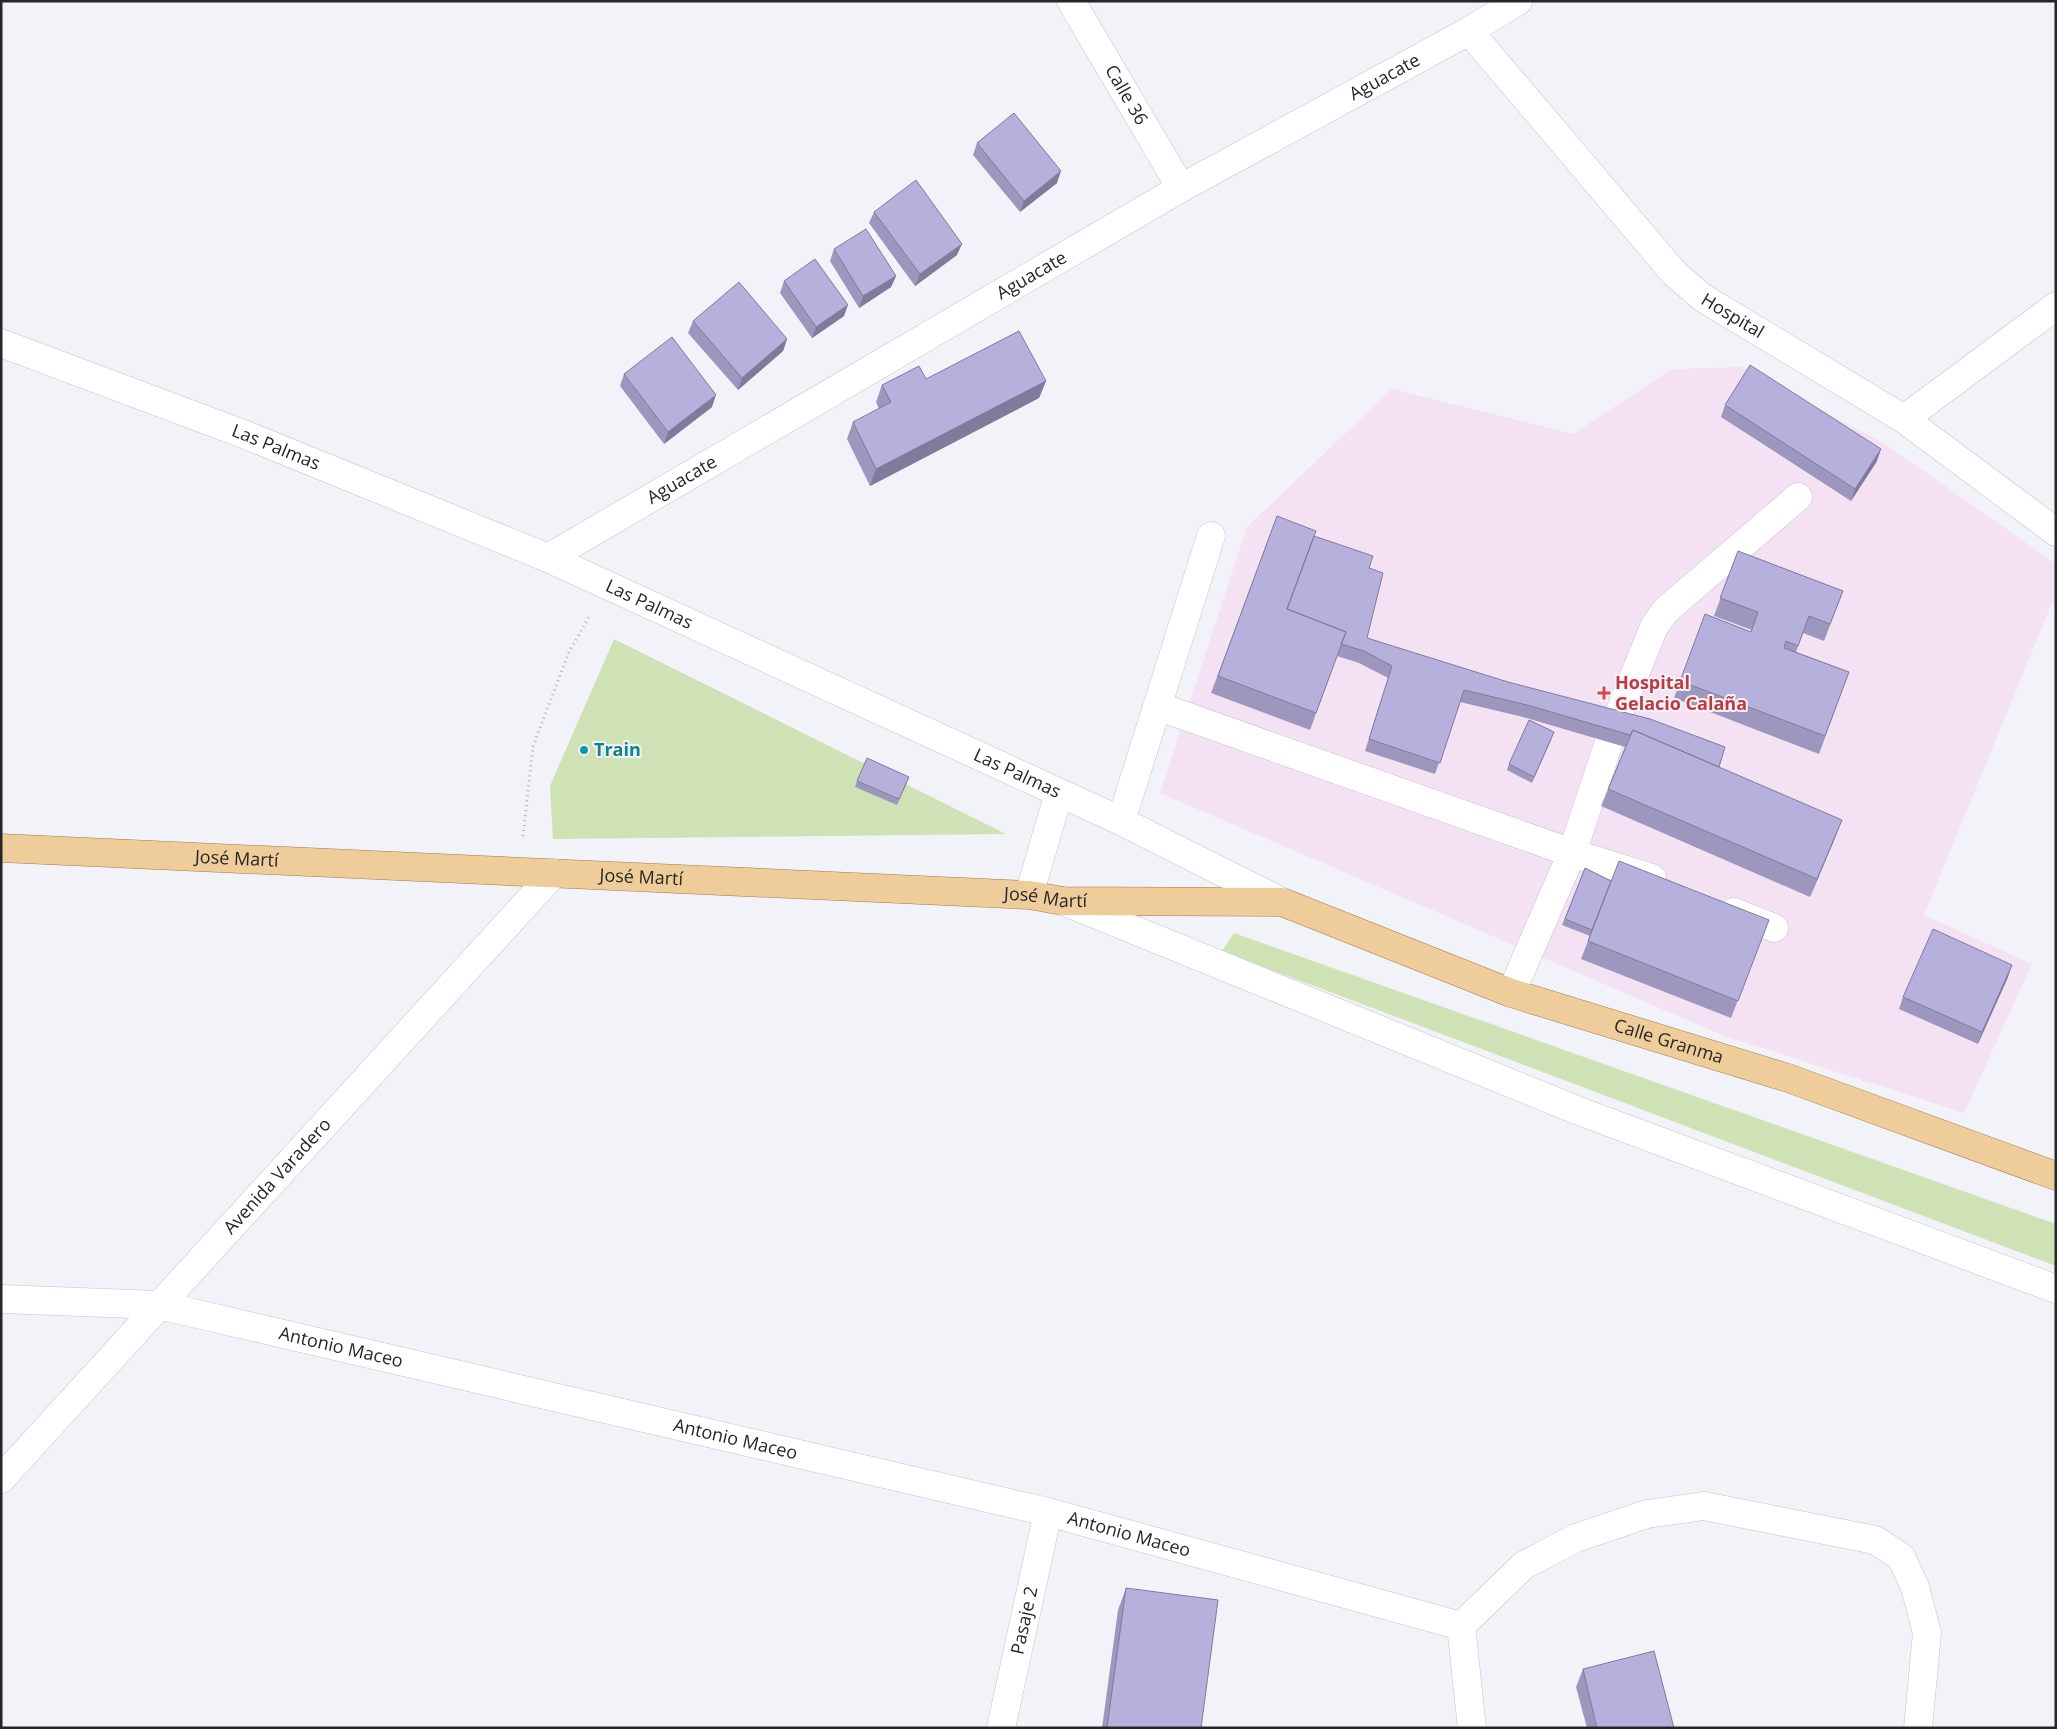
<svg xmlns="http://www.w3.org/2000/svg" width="2057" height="1729" font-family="'Open Sans',sans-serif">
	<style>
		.medical { fill: #f4e2f4 }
		.green { fill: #cfe2b6 }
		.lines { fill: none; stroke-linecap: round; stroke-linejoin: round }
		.minor-casing { stroke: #c4c3ca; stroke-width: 29 }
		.major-casing { stroke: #a17c48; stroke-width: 29 }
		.path { stroke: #b1b1b6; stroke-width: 3; stroke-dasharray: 1 4; stroke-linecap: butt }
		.minor { stroke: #fff; stroke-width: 28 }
		.major { stroke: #eecd9b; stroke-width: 28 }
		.wall { fill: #9d97bd }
		.shaded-wall { fill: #7f7b9a }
		.building { fill: #b6b0dc; stroke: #7f7b9a }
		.health-dot { fill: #e0444e; stroke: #f2f2f9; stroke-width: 2 }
		.culture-dot { fill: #0f9aa8; stroke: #f2f2f9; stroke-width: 2 }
		.labels { text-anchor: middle; stroke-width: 4; stroke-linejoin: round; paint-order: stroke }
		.street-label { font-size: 18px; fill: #262628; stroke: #f2f2f9 }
		.health-label { font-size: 18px; font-weight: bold; fill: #be3a42; stroke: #f2f2f9; text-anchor: start }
		.culture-label { font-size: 18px; font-weight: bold; fill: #0d838f; stroke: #f2f2f9; text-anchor: start }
	</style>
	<rect width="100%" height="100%" fill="#f2f2f9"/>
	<!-- medical -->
	<path class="medical" d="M1741,367l144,77 171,120v29l-132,322 108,49 -68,149 -242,-78 -562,-242 87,-266 145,-138 181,45 99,-65z"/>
	<!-- green -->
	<path class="green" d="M614,639l392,195 -453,5 -3,-53z
		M1234,933l822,291v42l-834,-315z"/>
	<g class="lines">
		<!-- minor casing -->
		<g class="minor-casing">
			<g id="minor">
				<path id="s1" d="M1071,1l110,187"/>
				<path id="s2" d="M1469,31l205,242 29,25 201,121 152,113"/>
				<path id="s3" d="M1,343l245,92 302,123 573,263 161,81"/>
				<path d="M1904,419l152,-113"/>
				<path id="s4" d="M548,558l633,-370 288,-157 49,-30"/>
				<path d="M1157,706l415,147 80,25"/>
				<path d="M1615,723l39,-96 11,-16 133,-114"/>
				<path d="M1121,821l90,-285"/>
				<path d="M1029,895l30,-102"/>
				<path d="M1063,901l516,210 477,178"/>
				<path d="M1734,912l40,16"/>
				<path d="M1511,993l61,-140 37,-111"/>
				<path id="s5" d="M1,1299l158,6 889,207 413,114"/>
				<path id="s6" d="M1,1479l553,-606"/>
				<path d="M1461,1626l63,-61 52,-27 71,-24 57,-8 171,34 26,17 14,30 12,46 -9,95"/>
				<path d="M1461,1626l11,102"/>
				<path id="s7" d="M1001,1728l47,-216"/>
			</g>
		</g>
		<!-- major casing -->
		<g class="major-casing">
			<g id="major">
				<path id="s8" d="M1,848l1028,47 34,6 219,1 229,91 277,85 268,98"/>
			</g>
		</g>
		<!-- path -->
		<path class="path" d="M523,836l10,-90 36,-94 20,-35"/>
		<!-- minor -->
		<use href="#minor" class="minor"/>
		<!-- major -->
		<use href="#major" class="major"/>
	</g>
	<!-- wall -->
	<path class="wall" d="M977,143l80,40 -37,29 -47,-57z
		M874,212l83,43 -42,31 -46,-63z
		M834,249l62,27 -5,11 -32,21 -29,-47z
		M784,281l60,35 -32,22 -32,-45z
		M693,321l94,18 -4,12 -45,39 -50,-57z
		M624,374l88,33 -48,37 -44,-58z
		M926,379l120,2 -7,17 -169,88 -23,-47 6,-17 26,-13 -3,-7 6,-17z
		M1725,405l152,56 -26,40 -130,-84z
		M1277,516l92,52 -2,70 352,129 116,71 -25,59 -209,-91 7,-17 17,-42 -102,-30 -63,-15 -25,72 -70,-23 23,-73 -29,-15 -22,-7 -27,74 -99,-37z
		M1738,551l105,40 -19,50 -21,-8 -7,19 53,20 -30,82 -145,-56 31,-84 46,18 1,-2 -38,-14z
		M1552,738l-20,45 -25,-13 2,-6z
		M857,781l50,2 -10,22 -42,-18z
		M1585,868l26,13 158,39 -38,98 -150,-59 9,-23 -28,-11z
		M2008,977l-30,67 -79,-35 4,-12z
		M1126,1588l75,140h-99l16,-118z
		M1583,1669l91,59h-87l-11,-41z"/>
	<!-- shaded-wall -->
	<path class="shaded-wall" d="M1061,171l-4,12 -37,29 4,-11z
		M962,244l-5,11 -42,31 5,-12z
		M896,276l-5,11 -32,21 4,-12z
		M848,305l-4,11 -32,22 4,-11z
		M787,339l-4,12 -45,39 4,-12z
		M1046,381l-7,17 -169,88 6,-17z
		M716,395l-4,12 -48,37 4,-12z
		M1881,449l-4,12 -26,40 4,-12z
		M1842,820l-7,18 -25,59 7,-18z
		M2012,965l-4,12 -30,67 4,-12z"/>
	<!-- building -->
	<path class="building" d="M1014,113l47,58 -37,30 -47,-58z
		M916,180l46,64 -42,30 -46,-62z
		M866,229l30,47 -33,20 -29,-47z
		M815,259l33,46 -32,22 -32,-46z
		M739,282l48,57 -45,39 -49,-57z
		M1019,331l27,50 -170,88 -23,-47 38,-20 -9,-17 37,-19 7,13z
		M672,337l44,58 -48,37 -44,-58z
		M1750,365l131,84 -26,40 -130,-84z
		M1277,516l39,15 -29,78 59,23 -30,81 -98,-37z
		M1314,536l59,20 -4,12 14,5 -16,65 141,44 142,37 75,28 -6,20 -86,-37 -3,5 -103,-30 -63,-15 -24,73 -71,-24 23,-73 -28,-15 -23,-7 5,-12 -59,-23z
		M1738,551l105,40 -13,33 -21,-8 -11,30 -12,-5 -2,7 65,24 -24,64 -145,-55 25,-67 46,18 7,-20 -38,-14z
		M1529,720l25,12 -20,45 -25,-13z
		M1633,730l209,90 -25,59 -209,-90z
		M867,758l42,19 -10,22 -42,-18z
		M1619,861l150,59 -31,81 -150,-60z
		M1585,868l26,13 -19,49 -27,-11z
		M1933,929l79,36 -30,67 -79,-35z
		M1126,1588l92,12 -17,128h-94z
		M1654,1651l20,77h-77l-14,-59z"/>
	<!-- markers -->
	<path class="health-dot" d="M1601.5 685.5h5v5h5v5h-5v5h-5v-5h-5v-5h5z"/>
	<circle class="culture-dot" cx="584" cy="750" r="5"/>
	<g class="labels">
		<!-- street labels -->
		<g class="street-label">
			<text dy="6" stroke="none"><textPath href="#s4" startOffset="965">Aguacate</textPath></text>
			<text dy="6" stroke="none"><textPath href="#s1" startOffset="109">Calle 36</textPath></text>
			<text dy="6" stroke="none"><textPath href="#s4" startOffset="560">Aguacate</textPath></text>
			<text dy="6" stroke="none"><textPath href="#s2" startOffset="390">Hospital</textPath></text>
			<text dy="6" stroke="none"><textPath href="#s3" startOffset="294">Las Palmas</textPath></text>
			<text dy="6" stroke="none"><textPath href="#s4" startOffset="155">Aguacate</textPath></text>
			<text dy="6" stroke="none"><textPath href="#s3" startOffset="699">Las Palmas</textPath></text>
			<text dy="6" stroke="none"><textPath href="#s3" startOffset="1104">Las Palmas</textPath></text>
			<text dy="6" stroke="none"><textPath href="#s8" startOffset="236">José Martí</textPath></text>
			<text dy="6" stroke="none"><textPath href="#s8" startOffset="641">José Martí</textPath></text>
			<text dy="6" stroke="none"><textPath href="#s8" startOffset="1046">José Martí</textPath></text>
			<text dy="6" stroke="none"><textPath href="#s8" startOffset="1694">Calle Granma</textPath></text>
			<text dy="6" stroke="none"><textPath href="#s6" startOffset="410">Avenida Varadero</textPath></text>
			<text dy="6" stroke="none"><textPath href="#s5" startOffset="345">Antonio Maceo</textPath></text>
			<text dy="6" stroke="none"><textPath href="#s5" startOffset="750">Antonio Maceo</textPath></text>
			<text dy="6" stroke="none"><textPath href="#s5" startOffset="1155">Antonio Maceo</textPath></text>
			<text dy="6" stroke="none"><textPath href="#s7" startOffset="110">Pasaje 2</textPath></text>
		</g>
		<!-- health labels -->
		<g class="health-label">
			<text x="1615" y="689">Hospital<tspan x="1615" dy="21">Gelacio Calaña</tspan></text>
		</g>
		<!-- culture labels -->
		<g class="culture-label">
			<text x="594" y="756">Train</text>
		</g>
	</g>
	<!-- border -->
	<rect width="2057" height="1729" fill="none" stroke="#262628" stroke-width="5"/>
</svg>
